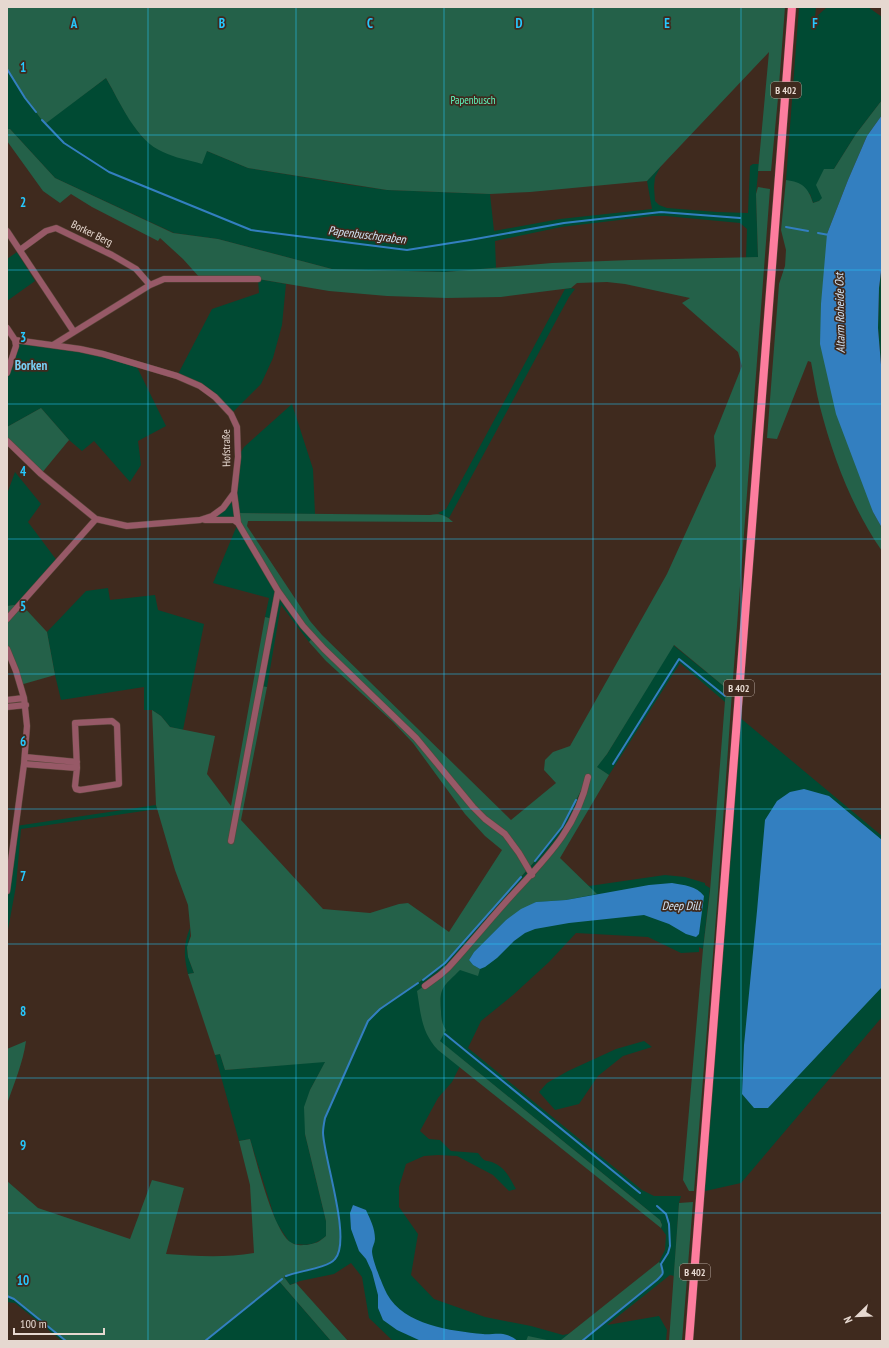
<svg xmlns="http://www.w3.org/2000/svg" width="889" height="1348" font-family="'PT Sans Narrow',sans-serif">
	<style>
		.green { fill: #004a33; fill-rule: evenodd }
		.forest { fill: #246149 }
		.water { fill: #337fc0 }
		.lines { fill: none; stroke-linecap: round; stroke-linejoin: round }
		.stream { stroke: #337fc0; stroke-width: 2 }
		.minor-casing { stroke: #5a463a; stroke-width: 7 }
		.major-casing { stroke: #5a463a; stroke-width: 9 }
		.minor { stroke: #975967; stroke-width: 6 }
		.major { stroke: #fd7d9e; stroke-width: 8 }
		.grid { fill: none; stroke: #26c8fe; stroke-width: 1; stroke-opacity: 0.55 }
		.labels { text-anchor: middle; stroke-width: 3.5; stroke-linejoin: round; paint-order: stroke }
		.shield { fill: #3f2a1e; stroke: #b4a49b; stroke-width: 1 }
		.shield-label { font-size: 10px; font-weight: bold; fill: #e6d8d0 }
		.park-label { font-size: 11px; fill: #5ffac0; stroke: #3f2a1e }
		.street-label { font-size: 11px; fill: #e6d8d0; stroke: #3f2a1e }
		.water-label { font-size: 12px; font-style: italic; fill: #d2e4f6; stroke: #3f2a1e }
		.quarter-label { font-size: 13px; font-weight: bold; fill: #77cff4; stroke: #3f2a1e }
		.grid-label { font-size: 13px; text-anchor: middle; font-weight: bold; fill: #26c8fe; stroke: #3f2a1e; stroke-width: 3.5; stroke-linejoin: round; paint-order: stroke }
	</style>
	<rect width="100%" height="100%" fill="#3f2a1e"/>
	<!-- green -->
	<path class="green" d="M799,7h17l-1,11 12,-11h41l14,10v83l-26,34 -22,35 -11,30 -4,2 -6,2 -3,-9 -24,-14z
		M7,69l18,29 20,25 61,-45 19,34 17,25 65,14 41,17 103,17 36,5 103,4 4,37 66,-12 92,-10 -5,-28 14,-15 -6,11 -1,10 1,14 4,4 8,3 50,4 31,1 2,-47 3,-2h6l-3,30 2,63 -12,1 1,-29 -7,-6 -74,-7h-13l-92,11 -66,14 1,27 -51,4 -113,-3 -114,-30 -44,-6 -119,-55 -45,-49h-3z
		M17,252l18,29 -28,20v-42z
		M882,264v113l-4,-49 1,-40z
		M258,279l28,5 -4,41 -9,33 -12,26 -30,30 -16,-17 -38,-21 35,-67 47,-16z
		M571,288l4,1 -6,8 -120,221 -11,-5 8,-4 119,-220z
		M15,340l65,9 55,14 31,63 -28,15 3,24 -11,17 -36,-41 -12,10 -13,-11 -28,-32 -34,19v-54z
		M292,404l21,65 2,45 -78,-1 76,124 -4,5 -28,-37 -14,82 -6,-1 11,-67 -7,-2 4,-19 -56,-15 25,-60 -38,-3 12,-4 22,-23 4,-36 6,-10z
		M15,472l26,32 -13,18 30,40 -37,42 -14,2v-112z
		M108,588l2,12 45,-5 3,15 46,14 -21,106 -13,-3 -9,-11 -9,-6h-8v-23l-83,13 -6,-25 -8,-43 39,-41z
		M673,645l53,43 -1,14 -45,-39 -71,112 -13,-8 11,-13z
		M738,716l144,120v181l-141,166 -40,9z
		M588,777l-4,16 -34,61 39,32 76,-11 20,2 20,6v2l5,3 -7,61 -4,-2v5l-18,1 -33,-16 -72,-4 -27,29 -36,33 -32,26 -13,27 174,142 12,6h27l-2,7 -5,73 -4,-1 -63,50 52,-9 8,14 -1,11h-273l-24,-23 -7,-41 -11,-14 -17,11 -34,7 -10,4 -6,-8 44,-13 8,-5 -20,-120 23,-89 63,-75 76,-48 57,-66 27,-34zM463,1060l197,160 2,5 -1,3 5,7 -1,15 -6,12 4,10 -64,55 -36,8 -32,-9 -46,-9 -51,-18 -23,-24 7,-41 -19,-27v-20l7,-23 18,-8 14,-1 19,1 36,19 16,16 7,-2c-5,-9 -10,-20 -20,-25 -11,-6 -9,1 -18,-11l-27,-2 -11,-11 -11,-1 -9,-8 18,-33 14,-16z
		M156,805l1,4 -136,20 -5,57 -9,49v-44l9,-65z
		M190,928c1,8 -2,13 -3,20 0,8 4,17 7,25l-6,1c-4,-16 -5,-30 2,-46z
		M644,1041l8,6 -29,9 -25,20 -19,28 -24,6 -16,-18 8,-9 21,-12 48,-22z
		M220,1054l5,16 101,-9 -16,29 -5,44 21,87v15c-11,10 -22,10 -36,7l-14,-21 -26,-83 -11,2 -24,-86z
		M279,1281l52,60h-126z
		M7,1296l7,3 52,42h-4l-47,-38 -8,-1z"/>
	<!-- forest -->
	<path class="forest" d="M7,7h778l-7,91 -7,73h-13l11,-119 -122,129 -117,11 -40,2 -103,-4 -139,-22 -41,-17 -5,13c-13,-4 -27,-6 -39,-12 -27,-11 -43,-50 -57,-74l-61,46 -20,-26 -18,-29z
		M882,100v15l-15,21 -19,44 -21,54 46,278 9,16v23c-30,-43 -49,-94 -62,-144 -4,-15 -6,-30 -9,-45l-3,-1 -31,78 -10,-1 12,-154 6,-18 1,-16 -5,-20 5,-50c16,2 22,7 27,23l6,-2 3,-3 -6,-13 8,-16h10l22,-35z
		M7,129h3l45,49 118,55 45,6 114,30 113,3 107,-9 79,-3 127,-3 -2,-63 2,-7 12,2 -38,503 -14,200 -24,299h-5l-6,-11 20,-231 7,-58 16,-203 -52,-43 -67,109 -10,13 12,8 -49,83 37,36 -31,6 -30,2 -30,18 -32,32 -5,8 4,5 7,4 -2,7 -18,-6c-17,17 -21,17 -19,41 0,7 1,13 5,19l-6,11 220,179 2,5 -1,3 -223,-178c-17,-18 -17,-36 -21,-59l23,-16 127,-146 20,-50 -25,48 -27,34 -90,102 -11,9 -54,37 -12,12 -39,86c-3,8 -6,17 -6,26 1,26 28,107 12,126 -7,9 -39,12 -51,18l6,8 6,-2 52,58h-17l-52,-60 -74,60h-139l-52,-42 -7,-3v-115l31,27 92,31 22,-59 32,8 -18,66c29,2 58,4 88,-1l-4,-68 -11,-44 11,-2c6,20 24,96 42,104 4,3 10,2 15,2 9,-2 11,-2 19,-9v-15l-21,-87 -1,-27 6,-17 15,-28 -100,8 -5,-16 -5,1 -27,-81 6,-1 -6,-16 -1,-10 4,-11 -3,-31 -13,-35 -19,-65 -4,-95 9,6 9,11 45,9 -8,38 24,32 34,-189 8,2 -12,67 6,1 -26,133 82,89 47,4 29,-9 9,-1 41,29 53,-82 -17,-14 -20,-22 -52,-71 -20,-21 -67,-61 -17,-19 4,-5 -35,-46 -42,-78 194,2c9,-2 16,0 23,7l-205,-1 -1,5 63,95 12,14 189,185 45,-37 -12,-13 1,-10 8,-8 17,-6 97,-172 49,-108 -2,-30 28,-70 -4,-14 -56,-49 8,-5 -65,-14 -18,-2 -30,1 -6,5 -70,9 -54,1 -60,-2 -58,-5 -71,-12h-57l-18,-20 -23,-21 -2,3 -66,-34 -21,-13 -11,9 -17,-12 -36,-50z
		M41,408l28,32 -28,34 -34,-33v-14z
		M21,604l26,28 8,43 -35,10 -13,-36v-43z
		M26,1041c-3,22 -12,42 -19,63v-55z
		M693,1202l-11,139h-13l10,-138z
		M659,1262c6,7 4,12 -2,18l-75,61h-56l2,-5 19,4h14z"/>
	<!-- water -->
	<path class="water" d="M882,115v149l-3,24 -1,40 4,49v151l-9,-16 -37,-98 -16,-70 1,-40 6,-70 21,-54 19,-44z
		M804,789l25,7 53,44v147l-114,121h-14l-12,-14 2,-49 13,-134 8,-91 12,-19 13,-9z
		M672,883c11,2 25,3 32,13l-5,38 -3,3 -10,-3 -17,-10 -25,-9 -75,8 -34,6 -10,4 -11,8 -17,17 -12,9 -5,2 -7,-4 -4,-5 5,-8 32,-32 15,-11 15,-7 30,-2 83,-15z
		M353,1205l13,5c4,9 9,18 9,29 0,4 -3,8 -3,12 0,9 11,35 15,43 17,31 64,37 96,40 7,1 17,-2 24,1 4,1 8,4 11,6h-97l-24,-11 -14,-10 -5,-12v-13l-6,-23 -6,-13 -7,-8 -8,-22 -1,-16z"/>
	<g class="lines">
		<!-- stream -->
		<path class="stream" d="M7,69l18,29 11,14
			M42,120l22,23 45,29 142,58 156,20 63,-10 94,-17 97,-11 79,6
			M786,227l22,4
			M818,233l11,2
			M613,764l66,-105 46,37
			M535,861l27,-34 14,-27
			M423,980l22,-17 76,-86
			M445,1034l195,159
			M286,1276c12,-5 42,-8 49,-17 17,-19 -11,-100 -12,-126 0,-5 1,-10 2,-15l43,-97 12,-12 38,-26
			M7,1296l7,3 52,42
			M205,1341l77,-62
			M582,1341l75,-61c8,-8 6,-6 4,-16l7,-11 2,-7 -1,-22 -3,-10 -9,-8"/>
		<!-- minor casing -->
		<g class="minor-casing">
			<path id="minor" d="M7,231l67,101
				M20,250l26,-19 10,-3 56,27 24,14 14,16
				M7,328l8,12 1,6 -9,27
				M53,345l97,-60 14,-6h94
				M7,441l34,33 55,45 31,7 73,-6 12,-4 11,-8 11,-15 4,-36 -1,-30 -6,-13 -16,-17 -15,-11 -23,-10 -74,-22 -23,-5 -65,-9
				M234,493l4,30 40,68 25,35 21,23 92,89 57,69 12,12 20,15 14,19 13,22
				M205,520h29l4,3
				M7,619l89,-100
				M7,649l9,22 8,27 3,28 -3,38 -17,127
				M7,700l17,-2
				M7,707l19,-2
				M112,721l5,4 2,59 -39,6 -4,-1 -1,-3 2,-18 -2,-45z
				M25,757l52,5
				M24,764l53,4
				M231,841l47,-250
				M425,986l15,-11 8,-7c22,-24 43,-50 65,-74 34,-37 64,-66 75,-117"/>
		</g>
		<!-- major casing -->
		<g class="major-casing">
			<path id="major" d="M689,1341l103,-1334"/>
		</g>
		<!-- minor -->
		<use href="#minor" class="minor"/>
		<!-- major -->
		<use href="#major" class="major"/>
	</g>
	<!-- grid -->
	<path class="grid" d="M148,7v1334M296,7v1334M444,7v1334M593,7v1334M741,7v1334M7,135h875M7,270h875M7,404h875M7,539h875M7,674h875M7,809h875M7,944h875M7,1078h875M7,1213h875"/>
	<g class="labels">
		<!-- shield labels -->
		<g class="shield">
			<rect x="771" y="82" width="30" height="16" rx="3"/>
			<rect x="724" y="680" width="30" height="16" rx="3"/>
			<rect x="680" y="1264" width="30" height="16" rx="3"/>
		</g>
		<g class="shield-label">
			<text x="786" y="94">B 402</text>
			<text x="739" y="692">B 402</text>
			<text x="695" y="1276">B 402</text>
		</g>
		<!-- park labels -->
		<g class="park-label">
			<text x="473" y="104">Papenbusch</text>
		</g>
		<!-- street labels -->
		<g class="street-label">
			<text transform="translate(92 233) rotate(26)" y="4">Borker Berg</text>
			<text transform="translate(226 448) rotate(-91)" y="4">Hofstraße</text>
		</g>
		<!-- water labels -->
		<g class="water-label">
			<text transform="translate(367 235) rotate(7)" y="4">Papenbuschgraben</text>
			<text transform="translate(840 313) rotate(-91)" y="4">Altarm Roheide Ost</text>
			<text x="681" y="910">Deep Dill</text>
		</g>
		<!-- quarter labels -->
		<g class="quarter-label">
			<text x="31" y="370">Borken</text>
		</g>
	</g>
	<g class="grid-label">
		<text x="74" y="28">A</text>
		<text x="222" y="28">B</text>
		<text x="370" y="28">C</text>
		<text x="519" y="28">D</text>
		<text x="667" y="28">E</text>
		<text x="815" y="28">F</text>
		<text x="23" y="72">1</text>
		<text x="23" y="207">2</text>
		<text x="23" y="342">3</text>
		<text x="23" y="476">4</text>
		<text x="23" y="611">5</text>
		<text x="23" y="746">6</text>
		<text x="23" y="881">7</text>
		<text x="23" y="1016">8</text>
		<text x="23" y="1150">9</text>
		<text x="23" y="1285">10</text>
	</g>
	<!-- border -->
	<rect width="889" height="1348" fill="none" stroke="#e6d8d0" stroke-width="16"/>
	<!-- north arrow -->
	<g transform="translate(857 1316) rotate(247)" stroke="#3f2a1e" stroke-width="3" paint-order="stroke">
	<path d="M0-3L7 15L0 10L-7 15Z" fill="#e6d8d0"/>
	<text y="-6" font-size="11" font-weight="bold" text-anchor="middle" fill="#e6d8d0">N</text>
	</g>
	<!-- scale -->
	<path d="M14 1328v6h90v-6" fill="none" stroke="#e6d8d0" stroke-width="2"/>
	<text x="20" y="1328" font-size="12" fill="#e6d8d0" stroke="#3f2a1e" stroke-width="3" paint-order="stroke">100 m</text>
</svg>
